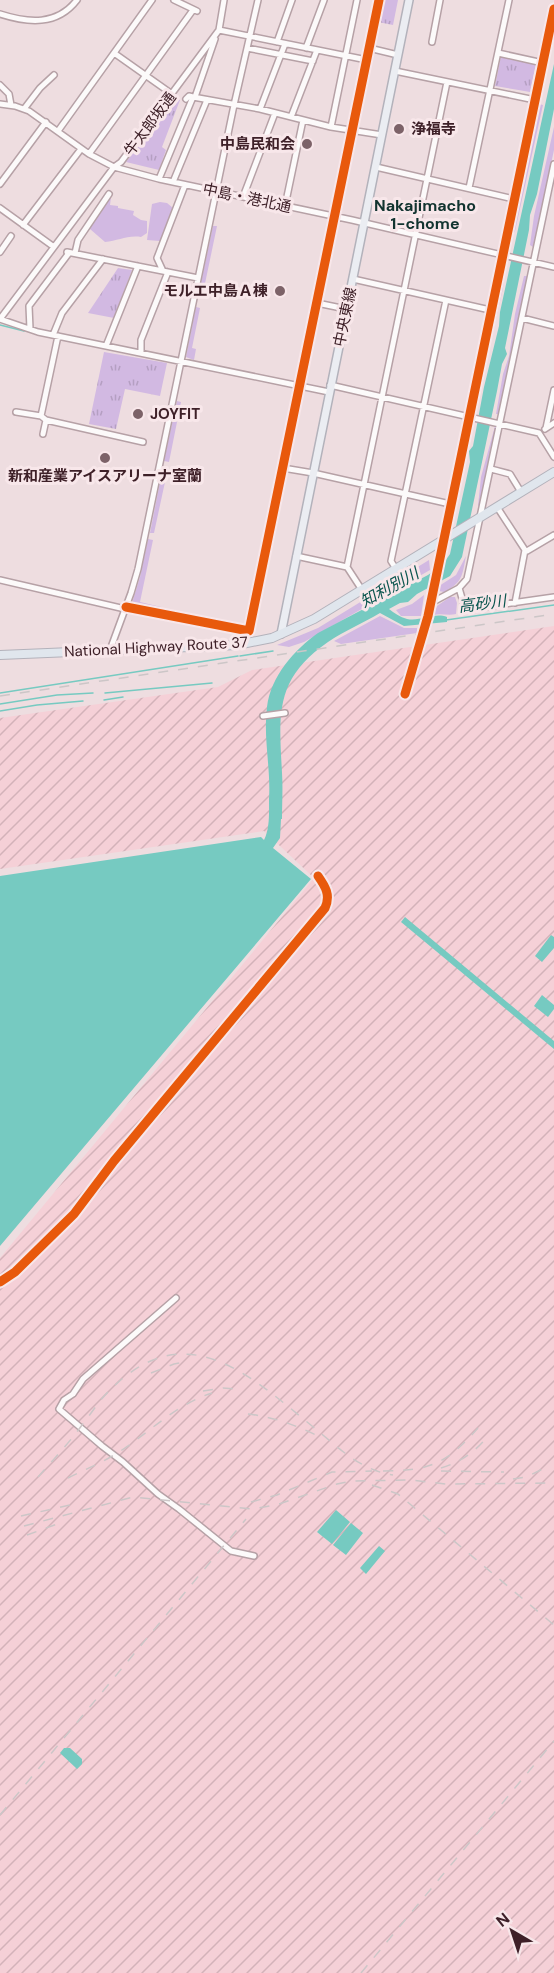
<svg xmlns="http://www.w3.org/2000/svg" width="554" height="1973" font-family="'DM Sans','Noto Sans JP',sans-serif">
	<style>
		.industrial { fill: url(#industrial-furrows) }
		.green { fill: #d2b9e2 }
		.park { fill: url(#park-tufts) }
		.water { fill: #76cac1 }
		.lines { fill: none; stroke-linecap: round; stroke-linejoin: round }
		.stream { stroke: #76cac1; stroke-width: 1.5 }
		.minor-casing { stroke: #b6a1a6; stroke-width: 8 }
		.major-casing { stroke: #b3b2bb; stroke-width: 10 }
		.highway-casing { stroke: #b3b2bb; stroke-width: 10 }
		.minor { stroke: #fcfafa; stroke-width: 5 }
		.major { stroke: #ebedf2; stroke-width: 7 }
		.highway { stroke: #e0e6ed; stroke-width: 8 }
		.rail { stroke: #ccc6c7; stroke-width: 1.5; stroke-dasharray: 10 10; stroke-linecap: butt }
		.cycleway-casing { stroke: #f8e7ea; stroke-width: 13 }
		.cycleway { stroke: #e8590c; stroke-width: 9 }
		.poi-dot { fill: #7c6268; stroke: #f8e7ea; stroke-width: 2 }
		.labels { text-anchor: middle; stroke-width: 6; stroke-linejoin: round; paint-order: stroke }
		.street-label { font-size: 15px; fill: #3e2028; stroke: #f8e7ea }
		.poi-label { font-size: 15px; font-weight: bold; fill: #3e2028; stroke: #f8e7ea; text-anchor: start }
		.neighbourhood-label { font-size: 16px; font-weight: bold; fill: #123430; stroke: #f8e7ea }
		.water-label { font-size: 16px; font-style: italic; fill: #0a554e; stroke: #f8e7ea }
	</style>
	<defs>
		<pattern id="industrial-furrows" width="10" height="10" patternUnits="userSpaceOnUse" patternTransform="scale(1.5)"><rect width="10" height="10" fill="#f5d0d7"/><path d="M-1 1l2-2M0 10L10 0M9 11l2-2" fill="none" stroke="#d3b2b9"/></pattern>
		<pattern id="park-tufts" width="24" height="20" patternUnits="userSpaceOnUse" patternTransform="scale(1.5)"><rect width="24" height="20" fill="#d2b9e2"/><path d="M3 7l-1-3M5 7V3M7 7l1-3M15 17l-1-3M17 17v-4M19 17l1-3" fill="none" stroke="#b59fc2"/></pattern>
	</defs>
	<rect width="100%" height="100%" fill="#eedde0"/>
	<!-- industrial -->
	<path class="industrial" d="M554,626v1347h-554v-715l314,-380 -50,-47 -264,38v-151l218,-31 34,-17z"/>
	<!-- green -->
	<path class="green" d="M539,94h2l-2,10 4,1 -28,126 -5,9 -1,-2z
		M554,127v23l-21,97 -3,-2 4,-29z
		M111,197l-1,8 8,1v2l16,3 -1,4 8,5 6,1v12l-6,4c-14,-2 -23,4 -36,5l-15,-13 -8,6z
		M160,202l7,1 6,5 -13,33 -13,-1 5,-36z
		M213,226h4l-15,72 -4,-1z
		M502,270l3,1 -2,17 -27,120h-3z
		M524,276h4l-29,138h-3l7,-40 6,-18 6,-42z
		M196,307l4,1 -8,40 4,1 -2,11 -8,-3z
		M177,401l4,1 -12,60 -5,-1z
		M495,426l1,2 -16,77 -2,1 3,-29z
		M160,482h5l-11,51h-4z
		M148,539l5,1 -13,62 21,5 3,3 -32,-7 8,-26z
		M466,556c-4,20 -3,26 -22,36l-5,-1v-5l17,-11z
		M429,560l1,10 -126,72 -15,5 -12,-2 41,-17z
		M424,595l-3,21h-20l-5,-6 16,-6z
		M450,597h5l2,6 -1,11c-8,2 -14,-1 -23,1l4,-9z
		M380,616l24,12h13v5l-76,11 -7,-3z"/>
	<!-- park -->
	<path class="park" d="M382,0h16l-5,25 -15,-3z
		M501,56l35,8 -6,28 -35,-6z
		M175,98l5,2 -18,47 4,3 -7,20 -33,-8 12,-15h2z
		M118,268l14,2 -18,48 -26,-5z
		M104,352l63,11 -7,33 -35,-7 -9,40 -27,-5z"/>
	<!-- water -->
	<path class="water" d="M554,64v45l-17,85 -7,21 -1,15 -24,118 2,6 -5,10 -5,27 -35,166 -12,19 -33,18 -9,8 -8,1 -11,6c5,4 11,8 18,10 13,3 27,-7 40,-2v5l-43,4 -24,-13c-17,10 -36,18 -52,29 -54,37 -49,73 -46,131 1,15 0,31 0,46h-1l-1,19 -7,10 38,31 -311,367v-370l261,-39 3,3c6,-12 5,-27 5,-41 2,-30 -6,-62 -2,-92 4,-31 27,-57 51,-74l110,-58 15,-11 7,-10 20,-92 -1,-11 4,-5 11,-59 15,-61 1,-14z
		M405,917l149,124v8l-153,-127z
		M551,935l3,2v11l-12,14 -7,-6z
		M542,995l12,10v4l-6,8 -14,-11z
		M336,1510l14,12 -18,22 -15,-12z
		M351,1523l12,10 -17,22 -13,-10z
		M379,1546l6,5 -19,23 -6,-6z
		M64,1748h6l12,11v5l-5,5 -17,-16z"/>
	<g class="lines">
		<!-- stream -->
		<path class="stream" d="M0,325l24,6
			M446,620l108,-15
			M240,656l33,-5
			M0,693l238,-37
			M105,693l107,-10
			M104,700l19,-3
			M0,704l57,-9 36,-2
			M0,711l37,-6 46,-4"/>
		<!-- minor casing -->
		<g class="minor-casing">
			<path id="minor" d="M174,0l23,11
				M0,14c28,9 57,12 77,-14
				M219,30l148,30
				M219,30l5,-30
				M277,42l15,-42
				M432,42l8,-42
				M247,48l66,13
				M306,48l18,-48
				M369,48l29,7
				M114,53l58,41
				M498,53l45,10
				M395,71l140,29
				M0,85l9,9 2,11
				M193,97l67,12 71,18 51,8
				M195,97l20,-58
				M0,104l15,2 14,5 60,43 25,13 45,12 193,41 202,47
				M24,109l16,-21 14,-13
				M260,109l25,-65
				M291,117l26,-67
				M331,127l26,-127
				M58,131l94,-131
				M89,154l104,-144
				M376,167l138,32
				M159,179l34,-82 -4,-1 -3,3
				M173,182l34,-82
				M0,184l46,-62
				M469,188l40,-188
				M243,197l32,-84
				M285,206l18,-86
				M0,208l54,39
				M23,225l58,-76
				M0,252l11,-16
				M67,252l131,26
				M75,253l3,-13 31,-46
				M163,271l-6,-13 28,-73
				M353,279l137,31
				M317,303l29,6
				M522,318l32,8
				M0,319l114,-152 7,-5 98,-132
				M0,319l38,13 291,60
				M30,329l-1,-23 40,-53
				M53,335l9,-22 41,-54
				M106,346l32,-80
				M141,352v-12l27,-68
				M330,385l209,48 15,24
				M16,412l25,4
				M46,420l97,22
				M546,428l8,-38
				M545,429l9,-6
				M43,434l3,-14 -5,-4 17,-80
				M283,468l30,5 137,31
				M491,469l19,5 11,18
				M497,507l28,43 2,1 27,-16
				M296,556l51,11 15,23
				M347,567l100,-485
				M396,569l-5,-8 55,-261
				M0,580l125,29
				M459,588l5,17 6,4 84,-12
				M431,603l28,-15 8,-9 87,-415
				M515,603l10,-53
				M126,607l123,24 130,-631
				M110,650l21,-57 7,-24 96,-464 24,-105
				M405,694l23,-78 126,-607
				M263,716l22,-3
				M0,1282l15,-10 59,-58 40,-53 211,-253c6,-13 0,-22 -7,-32
				M176,1298l-93,81 -10,15 -9,6 -5,9 43,37 21,16 35,32 21,15 52,42 23,5"/>
		</g>
		<!-- major casing -->
		<g class="major-casing">
			<path id="major" d="M281,634l128,-634"/>
		</g>
		<!-- highway casing -->
		<g class="highway-casing">
			<path id="highway" d="M0,655l237,-10 35,-7 42,-19 240,-147"/>
		</g>
		<!-- minor -->
		<use href="#minor" class="minor"/>
		<!-- major -->
		<use href="#major" class="major"/>
		<!-- highway -->
		<use href="#highway" class="highway"/>
		<!-- rail -->
		<path class="rail" d="M0,696l554,-82
			M151,1373l23,-9 11,-2
			M203,1391l20,-3 13,1
			M248,1414c25,3 45,10 68,21
			M441,1468c20,-6 34,-16 47,-32
			M383,1471c48,0 64,-8 95,-43
			M441,1471l63,1
			M38,1477c15,-17 31,-34 44,-52 9,-11 16,-23 26,-33 76,-78 138,-20 204,34 25,20 47,44 81,49
			M68,1478c18,-9 38,-17 54,-28 30,-20 55,-46 90,-57
			M513,1479l13,-2 21,-10
			M372,1485l26,9 156,131
			M251,1502l26,-7 55,-23 40,-1
			M21,1516l58,-13
			M24,1526l109,-29 118,12 25,-4 61,-21 15,-3 58,-1 36,4 108,-1
			M27,1535l33,-12
			M0,1815l246,-296
			M361,1973l193,-232"/>
		<!-- cycleway casing -->
		<g class="cycleway-casing">
			<path id="cycleway" d="M126,607l123,24 130,-631
				M405,694l23,-78 126,-607
				M0,1282l15,-10 59,-58 40,-53 211,-253c6,-13 0,-22 -7,-32"/>
		</g>
		<!-- cycleway -->
		<use href="#cycleway" class="cycleway"/>
	</g>
	<!-- markers -->
	<g class="poi-dot">
		<circle cx="399" cy="129" r="6"/>
		<circle cx="307" cy="144" r="6"/>
		<circle cx="280" cy="291" r="6"/>
		<circle cx="138" cy="414" r="6"/>
		<circle cx="105" cy="458" r="6"/>
	</g>
	<g class="labels">
		<!-- street labels -->
		<g class="street-label">
			<text transform="translate(150 124) rotate(-53)" y="5">牛太郎坂通</text>
			<text transform="translate(247 198) rotate(12)" y="5">中島・港北通</text>
			<text transform="translate(345 317) rotate(-78)" y="5">中央東線</text>
			<text transform="translate(156 647) rotate(-3)" y="5">National Highway Route 37</text>
		</g>
		<!-- poi labels -->
		<g class="poi-label">
			<text x="411" y="134">浄福寺</text>
			<text x="295" y="149" text-anchor="end">中島民和会</text>
			<text x="268" y="296" text-anchor="end">モルエ中島Ａ棟</text>
			<text x="150" y="419">JOYFIT</text>
			<text x="105" y="481" text-anchor="middle">新和産業アイスアリーナ室蘭</text>
		</g>
		<!-- neighbourhood labels -->
		<g class="neighbourhood-label">
			<text x="425" y="211">Nakajimacho<tspan x="425" dy="18">1-chome</tspan></text>
		</g>
		<!-- water labels -->
		<g class="water-label">
			<text transform="translate(389 587) rotate(-29)" y="6">知利別川</text>
			<text transform="translate(482 603) rotate(-7)" y="6">高砂川</text>
		</g>
	</g>
	<!-- north arrow -->
	<g transform="translate(512 1931) rotate(321)" stroke="#f8e7ea" stroke-width="4.5" paint-order="stroke">
	<path d="M0-4.5L10 22L0 15L-10 22Z" fill="#3e2028"/>
	<text y="-9" font-size="16" font-weight="bold" text-anchor="middle" fill="#3e2028">N</text>
	</g>
</svg>
